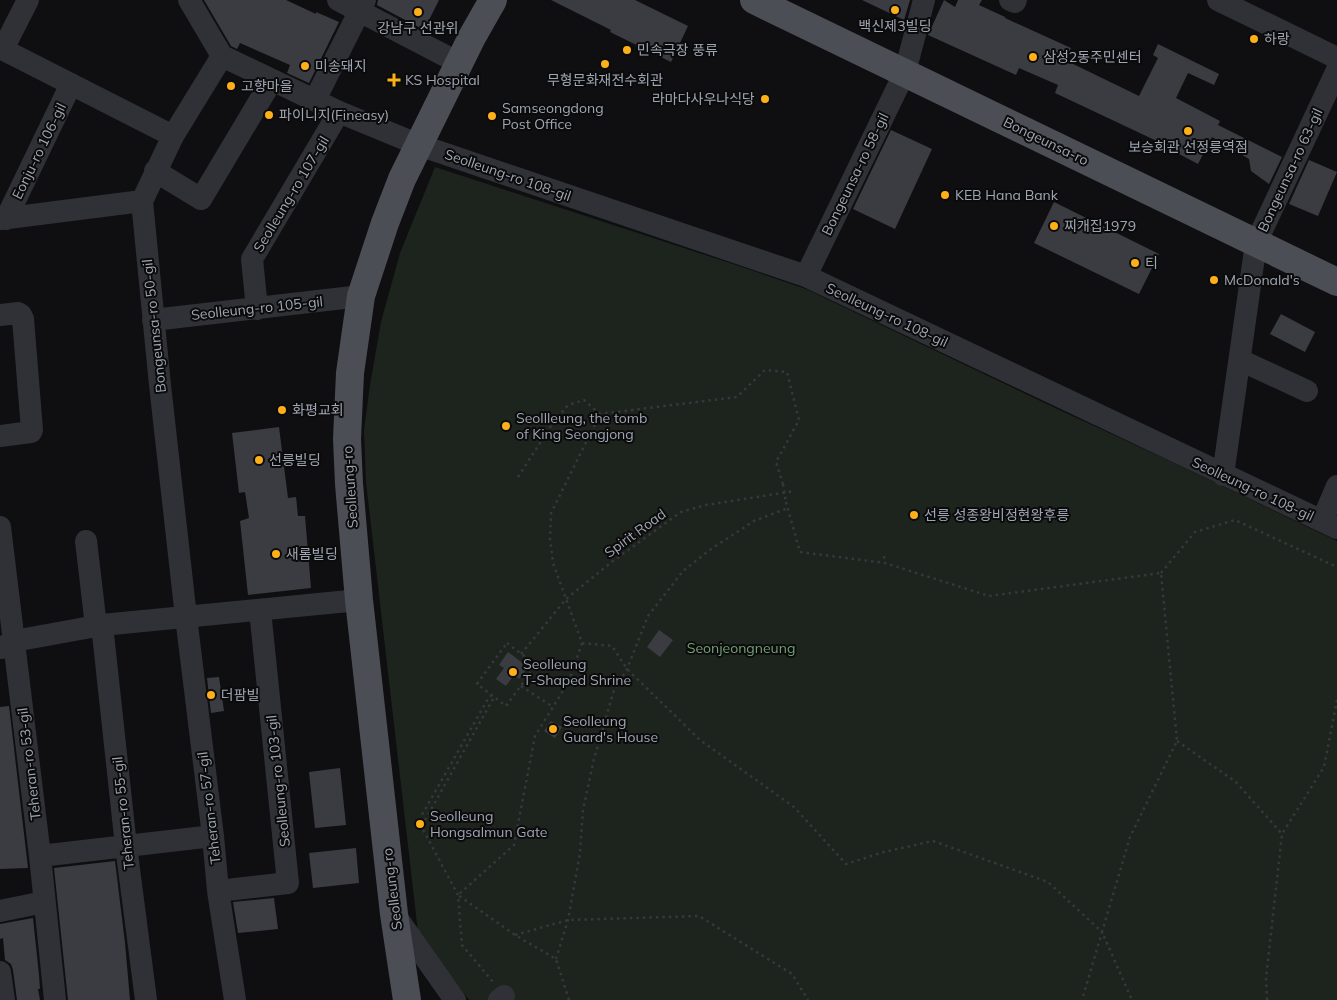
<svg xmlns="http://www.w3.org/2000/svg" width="1337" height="1000" font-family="Mulish,'Noto Sans KR',sans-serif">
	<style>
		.green { fill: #1c241d }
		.building { fill: #3b3c41 }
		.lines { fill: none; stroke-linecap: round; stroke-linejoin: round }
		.path { stroke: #36383d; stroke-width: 2.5; stroke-dasharray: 2.5 4; stroke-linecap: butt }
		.minor { stroke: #303136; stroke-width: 22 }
		.major { stroke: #4c4e55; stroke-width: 28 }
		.path-bridge { stroke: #36383d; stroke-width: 2.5; stroke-dasharray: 2.5 4; stroke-linecap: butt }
		.poi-dot { fill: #feb01a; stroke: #0b0b0c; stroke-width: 2 }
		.labels { text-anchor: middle; stroke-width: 4; stroke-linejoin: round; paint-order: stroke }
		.poi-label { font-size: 14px; fill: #9fa6b3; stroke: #0b0b0c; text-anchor: start }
		.street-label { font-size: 14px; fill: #9fa6b3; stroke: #0b0b0c }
		.park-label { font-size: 14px; fill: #75a077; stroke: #0b0b0c }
	</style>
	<rect width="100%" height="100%" fill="#0f0f11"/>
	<!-- green -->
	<path class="green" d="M435,167l298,97 73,25 247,118 117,54 167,80v459h-868l-51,-68 -52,-450 -2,-52 6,-45 11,-63 19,-69z"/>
	<!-- building -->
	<path class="building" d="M204,0h82l30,14v-2l23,10 -30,61 -22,-10 3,-8 -50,-22 -3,6 -6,-3z
		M378,0h61l-15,30 -47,-25z
		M551,0h84l53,26 -17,36 -61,-30 1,-2z
		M862,0h48l-6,20z
		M944,0l11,7 3,-7h24l-3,5 26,12v1l66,30 -6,12 74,36 19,-38 -5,-3 5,-11 61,30 -5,11 -26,-12 -12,25 44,23 -2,4 64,32 -13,27 -18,-13 -2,-12 -37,-22 -14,27 -38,-20 1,-1 -106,-50 3,-8 -39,-17 -3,7 -88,-40z
		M891,130l41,19 -37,80 -42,-20z
		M1309,160l28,12 -19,44 -29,-12z
		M1054,202l105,52 -20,40 -105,-51z
		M1281,314l34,18 -10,20 -35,-18z
		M279,427l9,71 8,-1 2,19h7l6,72 -63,7 -8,-74 9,-3 -4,-26 -6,1 -7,-60z
		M659,630l14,10 -13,17 -13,-10z
		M508,652l20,15 -9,12 -5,-4 -8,11 -10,-7 8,-11 -5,-3z
		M219,677l5,34 -13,2 -4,-35z
		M9,706l19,162 -28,1v-162z
		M551,721l11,6 -7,11 -11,-7z
		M340,768l6,57 -31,3 -6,-56z
		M356,848l3,35 -46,5 -4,-35z
		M115,861l10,82 5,57h-62l-14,-132z
		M274,898l4,31 -40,4 -5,-31z
		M33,918l6,57 1,14h-2l2,11h-23l-4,-30 -2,-6 -6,-4 -2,-22 -3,1v-15z"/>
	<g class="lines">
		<!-- path -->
		<path class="path" d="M518,477l33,-51 17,-21 16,-5 16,14
			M786,502l14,50 85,11 104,33 172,-23 16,168 -47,96 -28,95 30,68
			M884,556l1,7
			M1161,573l34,-41 40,-12 102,47
			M507,643l29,22 -30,41 -29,-22z
			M582,643l30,3 15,23 73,71 94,67 52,57 38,-12 49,-11 115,41 54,50 -20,68
			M521,654l45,-55 47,-38 68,-49 25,-7 89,-14
			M521,686l32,21
			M492,695l-3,2 -70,123 1,4 38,71 4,50 31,37
			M1177,741l59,41 46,52
			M420,824l4,-2 69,-123 -1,-3
			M515,935l53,-15 131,-4 93,58 16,26
			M556,959l12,-39 12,-67 3,-43 11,-51 20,-69 13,-21 21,-53 35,-45 28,-22 43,-28 34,-13
			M569,1000l-13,-41 -41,-24 -57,-40 56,-50 21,-109 34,-55 13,-38 -29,-80 -3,-25 1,-25 49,-99 137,-17 28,-27 22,2 12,48 -23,42 7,22
			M1267,1000l-1,-22 16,-144 42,-67 13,-67"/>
		<!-- minor -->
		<path class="minor" d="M189,0l33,56 117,56 80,33 387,131 531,252
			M338,0l121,63
			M1010,0l5,2 1,-2
			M1218,0l119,58
			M0,48l173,88
			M3,49l25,-49
			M222,56l-49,80 -31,65 18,184 26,232 27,219 5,55 17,109
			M315,100l50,-100
			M155,171l46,28 71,-119
			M0,219l142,-18
			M6,219l65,-135
			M806,276l99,-204 19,-72
			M257,309l-5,-50 87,-147
			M0,315l18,-2 3,2 2,4 9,111 -1,2 -31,4
			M153,320l208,-24
			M1240,360l67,31
			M1223,475l33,-232 81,-173
			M1322,521l15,-35
			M0,527l40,329 15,144
			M86,541l10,85
			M102,625l24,221 20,154
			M1,648l13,-7 88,-16 257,-25
			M40,856l173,-20
			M218,891l70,-8 -28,-273
			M0,911l44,-9
			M395,915l60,85
			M0,972l4,28
			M499,1000l5,-4"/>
		<!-- major -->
		<path class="major" d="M754,0l583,282
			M407,1000l-13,-86 -35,-314 -10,-116 -2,-45 3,-66 11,-77 24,-73 17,-44 70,-142 21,-37"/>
		<!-- path-bridge -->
		<path class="path-bridge" d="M783,484l3,18"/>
	</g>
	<!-- markers -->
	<g class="poi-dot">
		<circle cx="895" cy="10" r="5"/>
		<circle cx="418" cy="12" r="5"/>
		<circle cx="1254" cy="39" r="5"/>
		<circle cx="627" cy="50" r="5"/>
		<circle cx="1033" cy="57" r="5"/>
		<circle cx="605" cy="64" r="5"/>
		<circle cx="305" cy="66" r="5"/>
		<path d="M391.5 72.5h5v5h5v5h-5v5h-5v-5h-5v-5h5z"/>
		<circle cx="231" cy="86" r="5"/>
		<circle cx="765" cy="99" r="5"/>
		<circle cx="269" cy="115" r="5"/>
		<circle cx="492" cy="116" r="5"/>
		<circle cx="1188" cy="131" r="5"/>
		<circle cx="945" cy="195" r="5"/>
		<circle cx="1054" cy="226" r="5"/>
		<circle cx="1135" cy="263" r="5"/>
		<circle cx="1214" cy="280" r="5"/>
		<circle cx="282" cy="410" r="5"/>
		<circle cx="506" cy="426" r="5"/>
		<circle cx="259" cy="460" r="5"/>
		<circle cx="914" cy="515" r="5"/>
		<circle cx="276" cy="554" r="5"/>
		<circle cx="513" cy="672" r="5"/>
		<circle cx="211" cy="695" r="5"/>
		<circle cx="553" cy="729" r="5"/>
		<circle cx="420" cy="824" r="5"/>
	</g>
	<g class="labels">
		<!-- poi labels -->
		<g class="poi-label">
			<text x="895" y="31" text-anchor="middle">백신제3빌딩</text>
			<text x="418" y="33" text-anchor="middle">강남구 선관위</text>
			<text x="1264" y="44">하랑</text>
			<text x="637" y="55">민속극장 풍류</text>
			<text x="1043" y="62">삼성2동주민센터</text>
			<text x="315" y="71">미송돼지</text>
			<text x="405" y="85">KS Hospital</text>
			<text x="605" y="85" text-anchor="middle">무형문화재전수회관</text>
			<text x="241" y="91">고향마을</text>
			<text x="755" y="104" text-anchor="end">라마다사우나식당</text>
			<text x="502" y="113">Samseongdong<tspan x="502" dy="16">Post Office</tspan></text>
			<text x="279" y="120">파이니지(Fineasy)</text>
			<text x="1188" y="152" text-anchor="middle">보승회관 선정릉역점</text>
			<text x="955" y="200">KEB Hana Bank</text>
			<text x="1064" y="231">찌개집1979</text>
			<text x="1145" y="268">티</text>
			<text x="1224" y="285">McDonald's</text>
			<text x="292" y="415">화평교회</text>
			<text x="516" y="423">Seollleung, the tomb<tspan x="516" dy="16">of King Seongjong</tspan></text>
			<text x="269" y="465">선릉빌딩</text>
			<text x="924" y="520">선릉 성종왕비정현왕후릉</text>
			<text x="286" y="559">새롬빌딩</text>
			<text x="523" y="669">Seolleung<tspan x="523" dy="16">T-Shaped Shrine</tspan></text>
			<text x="221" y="700">더팜빌</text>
			<text x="563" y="726">Seolleung<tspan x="563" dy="16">Guard's House</tspan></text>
			<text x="430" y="821">Seolleung<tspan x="430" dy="16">Hongsalmun Gate</tspan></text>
		</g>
		<!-- street labels -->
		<g class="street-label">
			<text transform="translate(1046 141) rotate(26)" y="5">Bongeunsa-ro</text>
			<text transform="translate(39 151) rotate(-64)" y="5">Eonju-ro 106-gil</text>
			<text transform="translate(1290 170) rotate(-65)" y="5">Bongeunsa-ro 63-gil</text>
			<text transform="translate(855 174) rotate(-64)" y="5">Bongeunsa-ro 58-gil</text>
			<text transform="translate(508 175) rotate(19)" y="5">Seolleung-ro 108-gil</text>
			<text transform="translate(291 194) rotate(-59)" y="5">Seolleung-ro 107-gil</text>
			<text transform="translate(257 308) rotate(-6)" y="5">Seolleung-ro 105-gil</text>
			<text transform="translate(887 315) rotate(25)" y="5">Seolleung-ro 108-gil</text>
			<text transform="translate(154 326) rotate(-96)" y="5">Bongeunsa-ro 50-gil</text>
			<text transform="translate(350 487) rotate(-94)" y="5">Seolleung-ro</text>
			<text transform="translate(1253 489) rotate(25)" y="5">Seolleung-ro 108-gil</text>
			<text transform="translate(635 533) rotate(-36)" y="5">Spirit Road</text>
			<text transform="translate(29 764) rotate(-97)" y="5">Teheran-ro 53-gil</text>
			<text transform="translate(278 781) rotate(-96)" y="5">Seolleung-ro 103-gil</text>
			<text transform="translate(209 808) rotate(-97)" y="5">Teheran-ro 57-gil</text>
			<text transform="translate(123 813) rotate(-96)" y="5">Teheran-ro 55-gil</text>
			<text transform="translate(392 889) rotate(-97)" y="5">Seolleung-ro</text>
		</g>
		<!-- park labels -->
		<g class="park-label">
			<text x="741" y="653">Seonjeongneung</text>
		</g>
	</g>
</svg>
